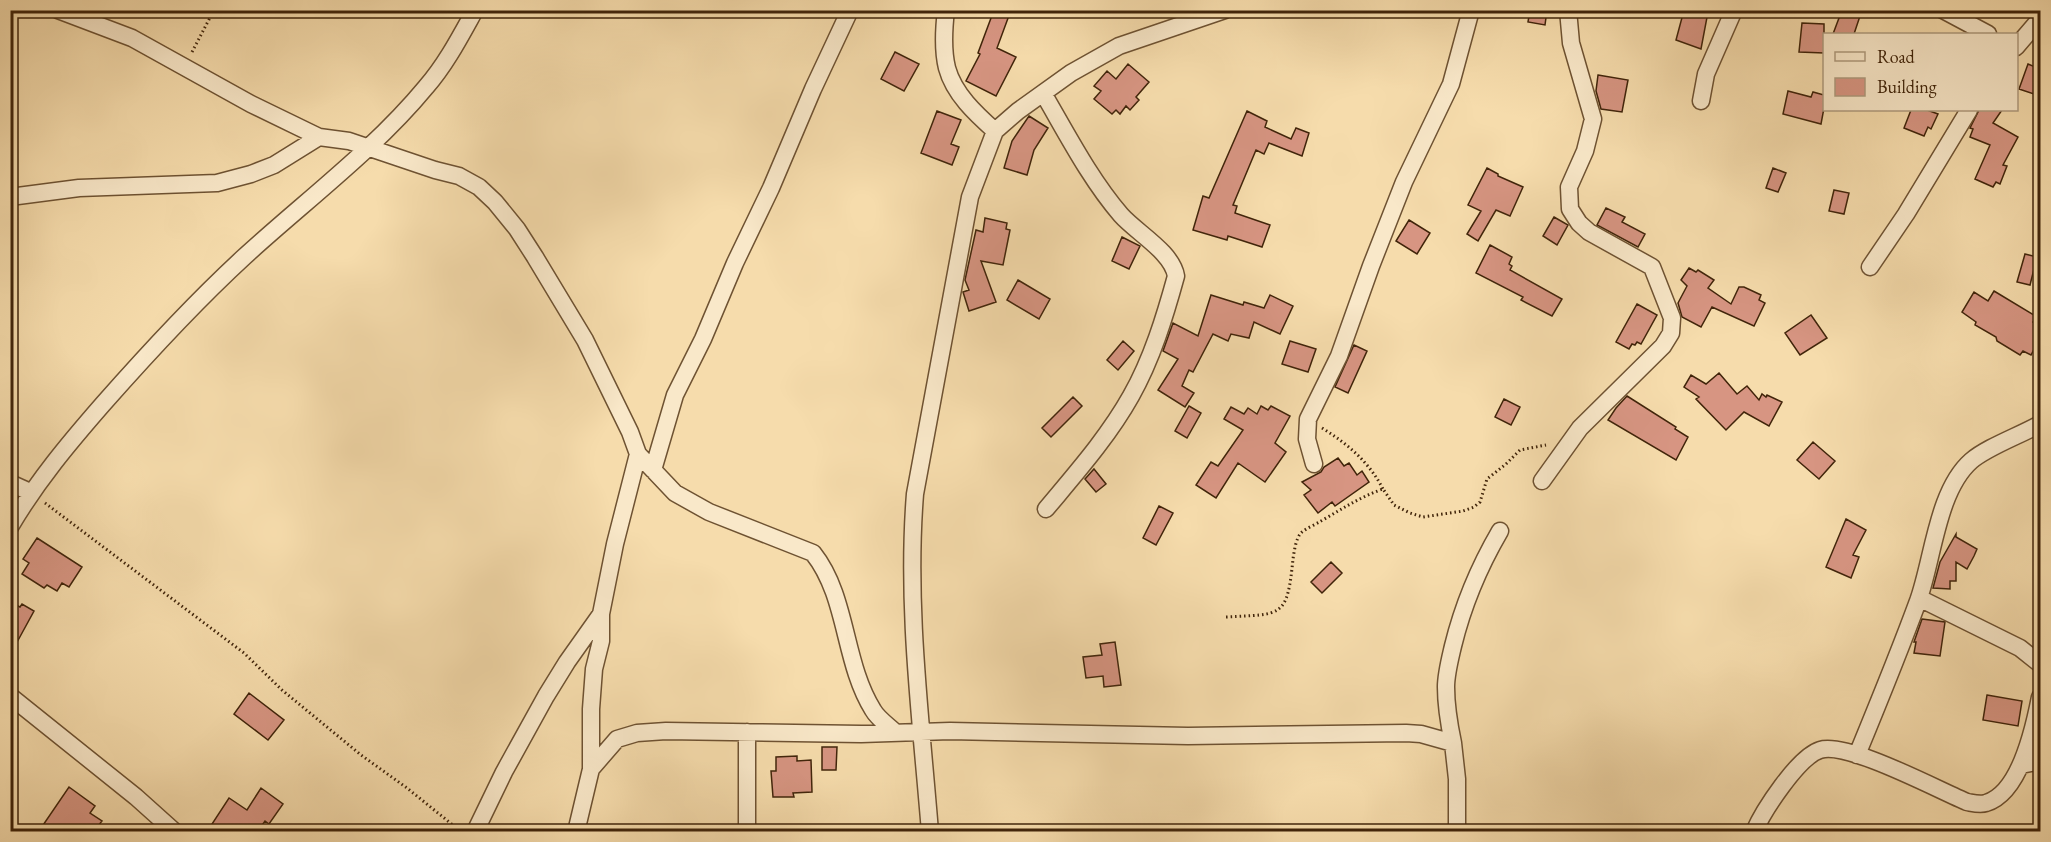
<svg xmlns="http://www.w3.org/2000/svg" width="2051" height="842" font-family="'EB Garamond',serif">
	<style>
		.building { fill: #d79582; stroke: #40240a; stroke-width: 1.5 }
		.lines { fill: none; stroke-linecap: round; stroke-linejoin: round }
		.minor-casing { stroke: #6e5232; stroke-width: 19 }
		.path { stroke: #40240a; stroke-width: 3; stroke-dasharray: 1.5 3; stroke-linecap: butt }
		.minor { stroke: #f9e8c9; stroke-width: 16 }
	</style>
	<rect width="100%" height="100%" fill="#f6dcac"/>
	<filter id="stains"><feTurbulence type="fractalNoise" baseFrequency=".00333" numOctaves="4"/><feColorMatrix values="0 0 0 0 .2 0 0 0 0 .09 0 0 0 0 .02 0 0 0 .5 -.17"/></filter>
	<radialGradient id="worn" r=".72"><stop offset=".6" stop-color="#630" stop-opacity="0"/><stop offset="1" stop-color="#630" stop-opacity=".3"/></radialGradient>
	<!-- building -->
	<path class="building" d="M994,10h17l-14,38 19,9 -20,39 -30,-15 14,-27 -2,-1z
		M1530,10h17l-2,15 -17,-3z
		M1684,10l24,2 -7,37 -25,-9z
		M1842,10l18,6 -6,18h-21z
		M1802,23l22,1v29l-25,-1z
		M895,52l24,12 -15,27 -23,-12z
		M1128,64l21,18 -13,15 3,3 -9,10 -4,-4 -6,8 -4,-4 -4,4 -18,-15 7,-8 -7,-5 13,-15 9,8z
		M2028,64l12,5v17l-3,9 -18,-6z
		M1598,75l30,5 -6,32 -21,-3 -5,-18z
		M1788,91l23,6 2,-5 11,3v13l-3,16 -38,-10z
		M1911,110h16l11,4 -7,15 -3,-2 -4,9 -20,-8z
		M1979,110h23l-9,13 25,14 -15,28 4,1 -7,18 -4,-2 -3,5 -18,-8 15,-34 -20,-8 3,-8 -3,-1z
		M937,111l24,9 -10,24 8,3 -7,18 -31,-12z
		M1247,111l20,10 -2,6 26,12 5,-11 13,5 -7,23 -33,-13 -5,11 -8,-4 -23,55 4,1 -2,7 35,12 -8,22 -34,-11 -1,4 -34,-10 10,-34 6,2z
		M1029,116l19,12 -14,22 -7,25 -23,-7 8,-27z
		M1487,168l11,6v2l25,11 -13,29 -14,-6 -18,31 -11,-7 14,-23 -13,-6z
		M1773,168l13,5 -8,19 -12,-4z
		M1834,190l15,3 -5,21 -15,-3z
		M1606,208l19,9 -3,5 23,12 -7,13 -41,-22z
		M1554,217l14,8 -11,20 -14,-9z
		M985,218l22,5 -1,6 4,1 -7,35 -22,-4 15,41 -27,9 -6,-19 6,-2 -4,-10 11,-50 7,2z
		M1409,220l21,13 -13,21 -21,-13z
		M1122,237l18,9 -11,23 -17,-8z
		M1490,245l22,12 -3,7 3,2 -2,4 52,29 -10,17 -31,-16 2,-3 -47,-24z
		M2025,254l12,3 -7,28 -13,-3z
		M1689,268l7,4 2,-2 16,10 -6,8 23,16 8,-17h5l17,8 -2,5 6,3 -11,23 -42,-19 -11,20 -19,-10 -4,-14 9,-17 -6,-6z
		M1018,280l32,19 -11,20 -32,-19z
		M1994,291l43,26 -4,5 7,4v12l-9,17 -8,-4 -3,4 -23,-14 -1,-4 -21,-12 1,-3 -14,-10 12,-20 14,9z
		M1211,295l32,10 1,-3 20,6 6,-13 23,11 -13,28 -26,-12 -5,16 -18,-4 -3,7 -15,-7 -20,38 -4,-2 -7,16 12,7 -9,14 -27,-17 20,-31 -15,-8 10,-28 25,13z
		M1637,304l20,11 -16,29 -4,-2 -2,3 -3,-1 -3,5 -13,-7z
		M1811,315l16,23 -27,17 -15,-22z
		M1123,341l11,10 -16,19 -11,-10z
		M1290,341l26,8 -8,23 -26,-8z
		M1354,345l13,6 -19,42 -13,-6z
		M1719,373l18,21 10,-8 12,14 3,-6 4,3 1,-2 15,7 -13,24 -25,-14 -18,18 -30,-31 3,-2 -15,-10 7,-12 15,9z
		M1627,396l49,31 -1,2 13,8 -12,23 -68,-40 8,-12z
		M1073,397l9,9 -31,31 -9,-9z
		M1504,399l16,8 -9,18 -16,-8z
		M1189,406l12,7 -14,25 -12,-7z
		M1261,406l7,4 3,-4 19,10 -15,27 11,9 -21,30 -27,-19 -22,35 -20,-13 15,-23 7,4 25,-36 -19,-11 7,-12 13,7 4,-6 9,6z
		M1813,442l22,19 -16,18 -22,-19z
		M1338,458l6,8 5,-3 8,12 5,-4 7,11 -34,24 -3,-4 -14,11 -14,-18 7,-5 -9,-8 19,-10 3,-5z
		M1094,469l12,15 -10,8 -11,-13z
		M1159,506l14,7 -17,32 -13,-7z
		M1846,519l20,11 -13,25 6,2 -8,21 -25,-11z
		M1956,534v3l21,12 -3,7 -7,13 -11,-7v19h-6v8l-17,-1 7,-26z
		M37,538l45,29 -13,20 -7,-4 -5,8 -10,-6 -3,3 -22,-14 7,-11 -6,-4z
		M1331,562l11,11 -20,20 -11,-11z
		M10,602l10,5 2,-3 12,7 -24,44z
		M1922,619l23,3 -5,34 -26,-3 2,-11h-2z
		M1115,642l6,43 -17,2 -1,-11 -17,2 -3,-21 19,-2 -2,-11z
		M249,693l35,27 -16,20 -34,-26z
		M1987,695l35,6 -4,25 -35,-6z
		M822,747h15l-1,23h-14z
		M797,756v5l14,-1 1,32 -19,1 1,4h-21l-2,-26h5v-14z
		M69,787l26,19 -5,7 12,8 -8,10h-55z
		M261,788l22,16 -14,20 -4,-3 -7,10h-36l-10,-7 17,-26 18,12z"/>
	<g class="lines">
		<!-- minor casing -->
		<g class="minor-casing">
			<path id="minor" d="M58,10l74,28 119,66 68,33
				M946,10c-2,17 -3,42 1,58 7,26 29,46 48,63
				M1943,10l45,24
				M2016,47l24,-28
				M1043,93c24,41 47,86 78,122 16,18 51,37 55,61 -11,40 -24,83 -45,120 -23,41 -55,77 -85,113
				M1701,101l5,-27 28,-64
				M10,197l69,-9 138,-5 34,-9 23,-9 45,-28 30,4 86,29 24,6 20,11 16,15 22,27 18,28 50,83 45,92 8,22 37,39 34,19 104,41c35,44 30,109 60,157 5,9 16,16 23,23
				M1870,267l36,-53 63,-104
				M1314,464l-7,-25 1,-20 31,-63 32,-90 33,-84 47,-98 20,-74
				M653,470l22,-75 28,-56 32,-76 36,-75 42,-99 37,-79
				M1542,481l38,-53 83,-82 8,-13 1,-15 -20,-51 -63,-35 -10,-9 -9,-14 -1,-22 16,-36 8,-32 -22,-76 -3,-33
				M10,483l20,9
				M10,527c27,-46 59,-84 93,-123 45,-51 91,-101 141,-147 60,-55 131,-108 182,-170 20,-23 34,-50 49,-77
				M1919,598l101,50 20,16
				M10,696l126,101 39,35
				M747,732v100
				M1453,743c-4,-19 -7,-37 -7,-56 0,-13 4,-28 7,-41 10,-41 26,-79 47,-115
				M1857,755c21,-51 42,-102 61,-154 15,-41 19,-110 53,-140 16,-14 50,-26 69,-37
				M2021,765l19,-4
				M591,769l26,-30 20,-6 29,-2 195,3 89,-3 238,5 218,-3 15,1 32,9 4,36v53
				M475,832l29,-60 42,-76 21,-34 34,-48 14,-70 23,-90
				M576,832l15,-63v-60l3,-40 7,-28v-27
				M930,832c-9,-113 -24,-226 -15,-338l55,-297 25,-66 23,-20 53,-38 48,-27 106,-36
				M1754,832c9,-21 44,-75 66,-82 27,-9 118,40 147,52 6,1 13,3 19,1 34,-10 48,-75 54,-106"/>
		</g>
		<!-- path -->
		<path class="path" d="M192,52l22,-42
			M1322,428c26,16 47,34 61,61
			M45,503l199,150 38,37 79,65 46,33 52,42
			M1226,617c57,-3 61,1 67,-58 1,-7 3,-21 8,-26 5,-5 14,-8 20,-12 21,-12 39,-24 62,-32l11,16 16,8 13,4 40,-6 11,-4 6,-5 7,-23 19,-15 14,-14 26,-5"/>
		<!-- minor -->
		<use href="#minor" class="minor"/>
	</g>
	<!-- margin -->
	<rect width="2051" height="842" fill="none" stroke="#f6dcac" stroke-width="36"/>
	<rect x="12" y="12" width="2027" height="818" fill="none" stroke="#40240a" stroke-width="3"/>
	<rect x="18" y="18" width="2015" height="806" fill="none" stroke="#40240a" stroke-width="1.5"/>
	<!-- legend -->
	<rect x="1823" y="33" width="195" height="78" fill="#f9e8c9" stroke="#af9a7d" stroke-width="1.5"/>
	<rect x="1835" y="52" width="30" height="9" fill="#f9e8c9" stroke="#af9a7d" stroke-width="1.5"/>
	<text x="1877" y="63" font-size="18" fill="#40240a">Road</text>
	<rect x="1835" y="78" width="30" height="18" fill="#d79582" stroke="#af9a7d" stroke-width="1.5"/>
	<text x="1877" y="93" font-size="18" fill="#40240a">Building</text>
	<rect width="100%" height="100%" filter="url(#stains)"/>
	<rect width="100%" height="100%" fill="url(#worn)"/>
</svg>
